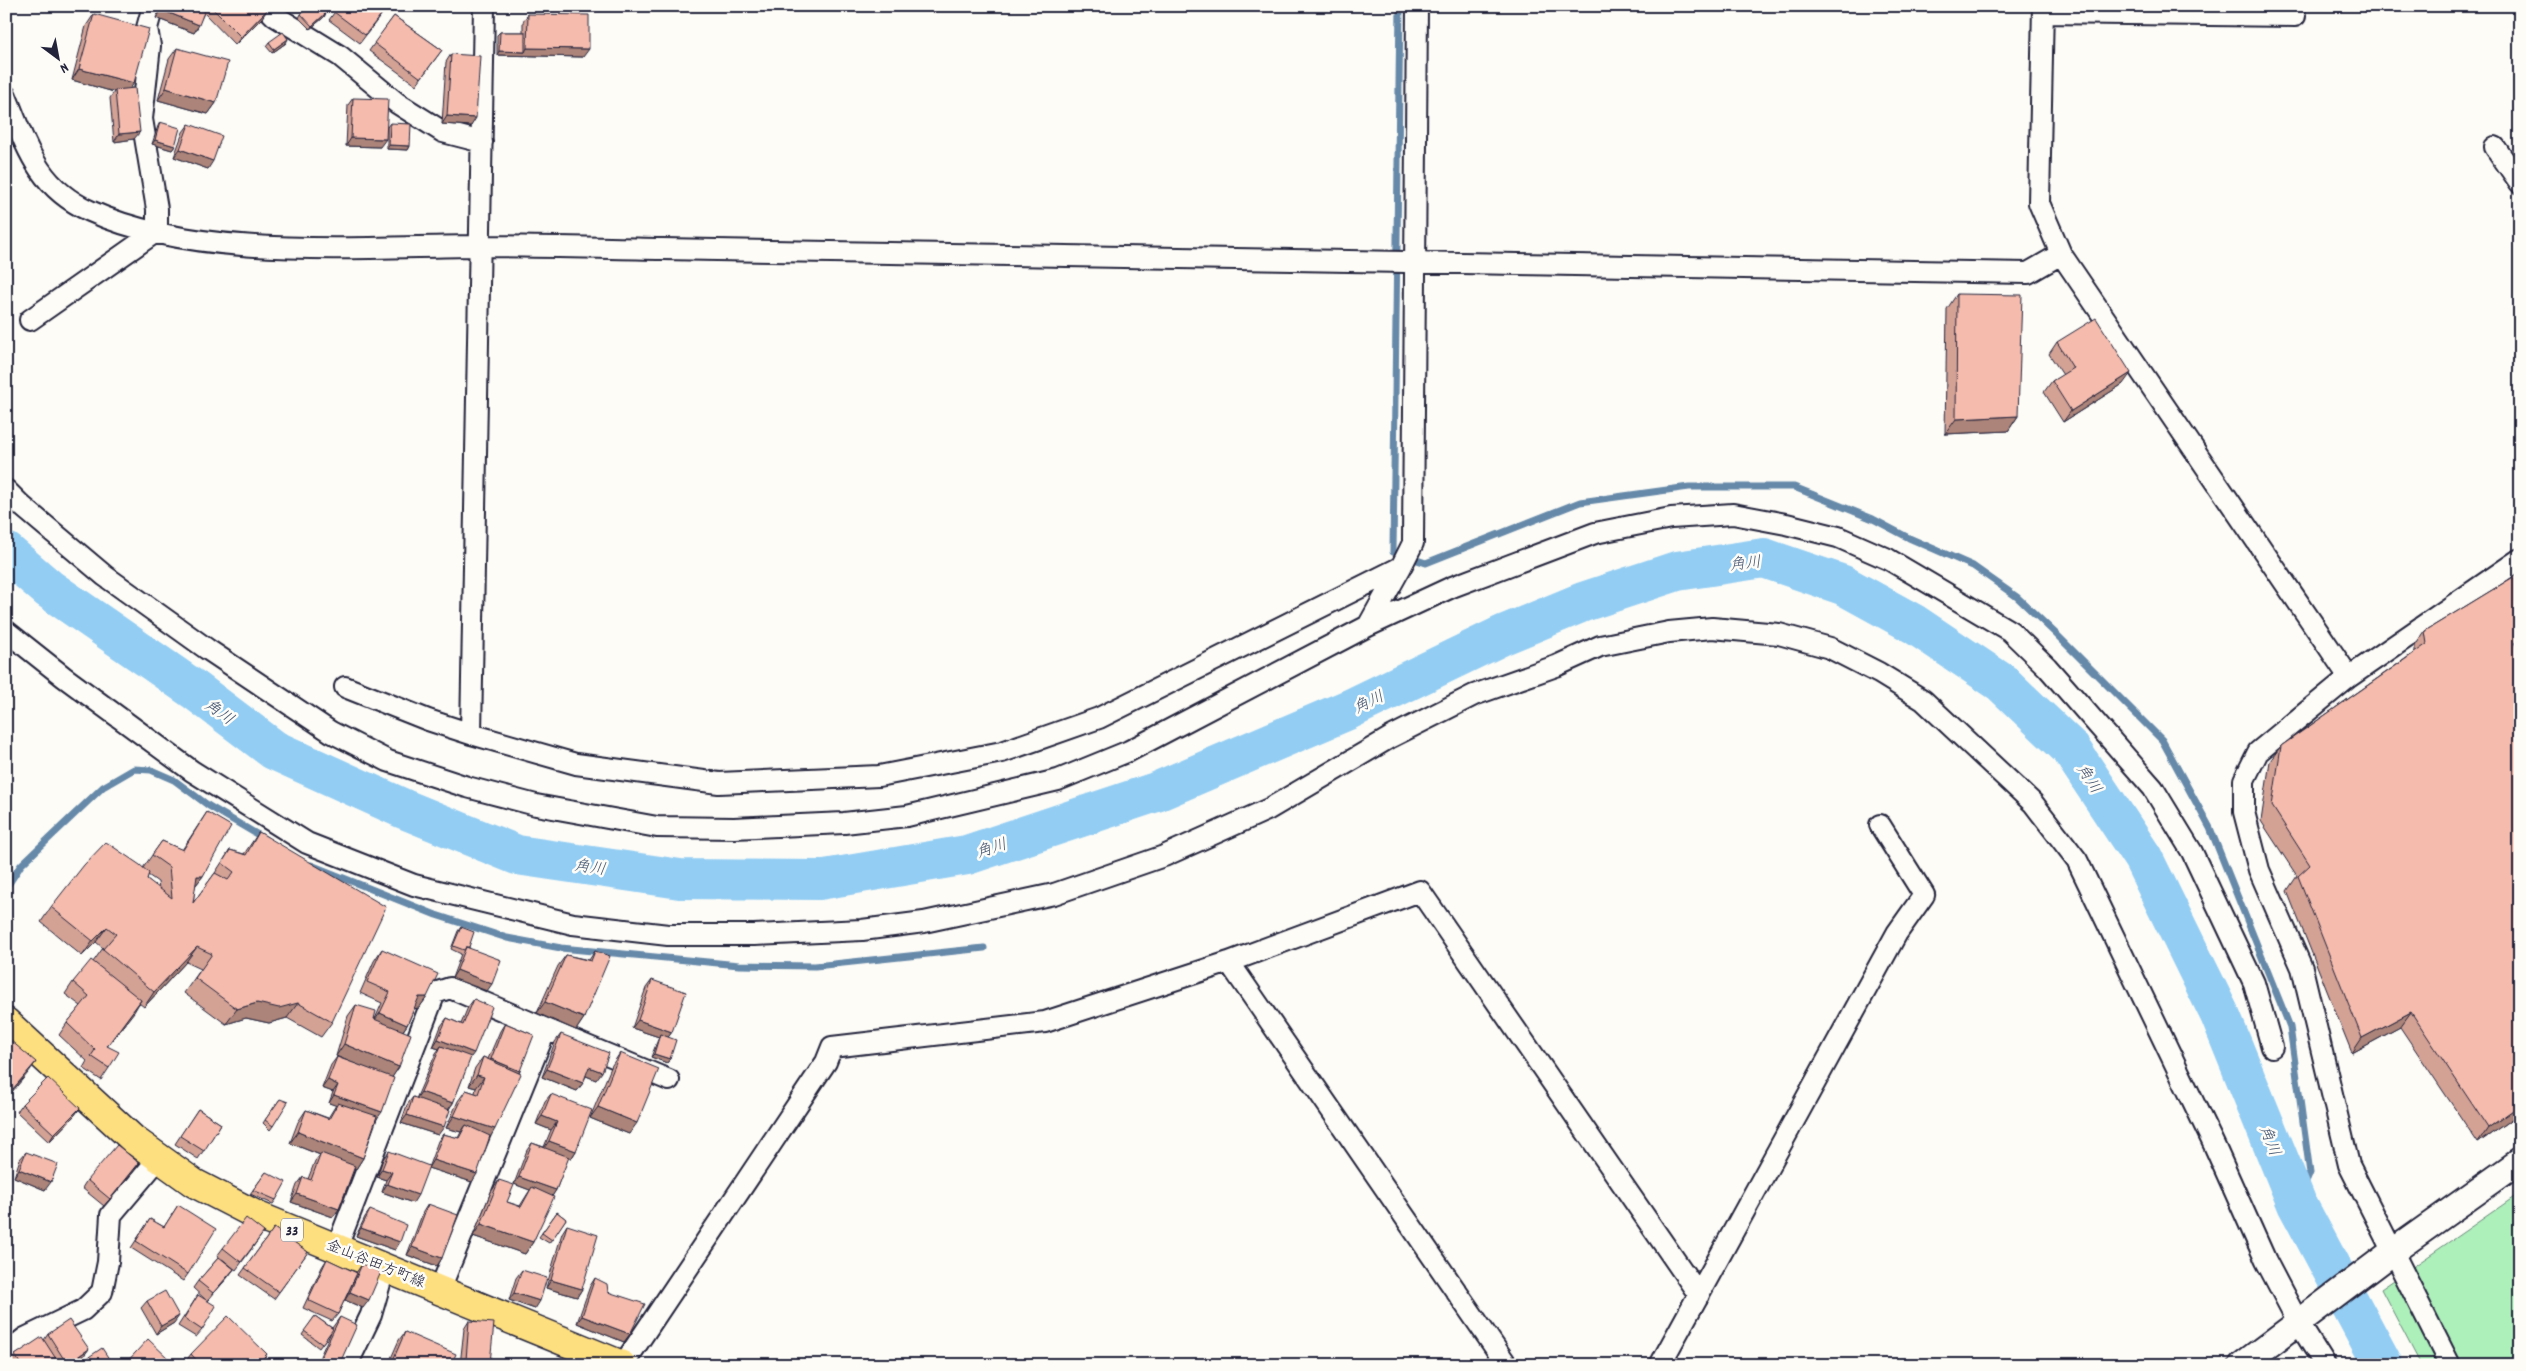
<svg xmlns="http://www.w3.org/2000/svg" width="2526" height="1371" font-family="Dekko,'Klee One',sans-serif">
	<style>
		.green { fill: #adf0ba; stroke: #68897a }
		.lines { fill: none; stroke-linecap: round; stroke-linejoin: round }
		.stream { stroke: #6689a9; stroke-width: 7 }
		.river { stroke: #93cdf3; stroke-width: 40 }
		.minor-casing { stroke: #22223b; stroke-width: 24 }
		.tertiary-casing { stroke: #22223b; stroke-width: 29 }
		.primary-casing { stroke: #22223b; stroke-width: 31 }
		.minor { stroke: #fdfcf7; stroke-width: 20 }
		.tertiary { stroke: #fdfcf7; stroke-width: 25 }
		.primary { stroke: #fedf80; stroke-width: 28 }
		.wall { fill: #d3a295; stroke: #22223b; fill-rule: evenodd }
		.shaded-wall { fill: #ac8479; stroke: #22223b }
		.building { fill: #f5bcad; stroke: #22223b }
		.labels { text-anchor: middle; stroke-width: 5; stroke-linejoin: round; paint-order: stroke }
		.shield { fill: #fdfcf7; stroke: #646373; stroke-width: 1 }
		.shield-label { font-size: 14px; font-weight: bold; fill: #22223b }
		.street-label { font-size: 15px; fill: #22223b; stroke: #fdfcf7 }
		.water-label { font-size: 16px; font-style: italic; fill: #445572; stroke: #fdfcf7 }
	</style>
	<rect width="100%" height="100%" fill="#fdfcf7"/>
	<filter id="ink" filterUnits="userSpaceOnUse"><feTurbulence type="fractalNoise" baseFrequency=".02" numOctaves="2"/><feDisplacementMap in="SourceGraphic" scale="10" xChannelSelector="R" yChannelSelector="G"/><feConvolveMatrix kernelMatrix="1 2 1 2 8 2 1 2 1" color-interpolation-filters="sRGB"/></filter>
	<g filter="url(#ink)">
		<!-- green -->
		<path class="green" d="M2520,1193v172h-99l-40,-76z"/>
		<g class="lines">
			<!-- stream -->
			<path class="stream" d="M1400,6l-7,546 33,11 154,-61 109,-15h105l79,32 36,19 64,28 44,31 39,37 106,106 48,88 80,199 20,146 -13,31
				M311,865l125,50 71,23 54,10 178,17 76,1 169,-18
				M6,888l15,-23 82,-78 31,-18 17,1 23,10 35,26 56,33"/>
			<!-- river -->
			<path class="river" d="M6,552l43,37 147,102 78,59 130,59 113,46 163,24 139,1 148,-25 189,-63 194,-83 153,-74 80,-33 94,-31 87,-13 79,27 71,39 88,59 68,65 73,110 77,157 77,189 86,161"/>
			<!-- minor casing -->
			<g class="minor-casing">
				<path id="minor" d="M265,6l10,10 65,40 57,47 46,29 39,10
					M484,6l-13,728 105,30 143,19 160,-7 123,-24 97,-34 302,-151 12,-24 4,-537
					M2043,6l-4,197 22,51 288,423
					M2043,13l252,3
					M6,96c20,49 31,91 84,115 107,49 268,36 384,35 63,0 126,2 189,3 455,6 910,15 1365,24l33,-19
					M2495,147l25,36
					M30,320l127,-89v-22l-15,-90 8,-73 -3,-18 6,-22
					M6,490l16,16 83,70 102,73 124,83 57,29 79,26 69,18 121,22 77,1 110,-5 63,-7 151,-36 71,-29 239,-125 33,-59
					M1368,626l84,-39 143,-54 76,-15 62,-4 53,10 52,13 50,22 122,72 37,36 106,121 39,64 62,131 18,64
					M6,631l58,46 128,94 115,72 107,42 159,39 95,11h86l108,-5 62,-8 130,-28 110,-38 105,-47 122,-72 83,-42 82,-29 44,-20 69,-14 43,-4 67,6 51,14 49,25 44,27 110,103 44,57 138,287 51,114 32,61 27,43
					M345,687l83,33 43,14
					M337,1247l98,-254 15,-5 96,41
					M440,1289l106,-260 123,51
					M6,1353l19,-15 58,-28 19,-18 6,-30 3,-47 48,-57
					M347,1365l24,-50 14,-49
					M623,1365l203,-303 6,-15 213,-25 184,-60
					M1507,1365l-278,-403 191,-71 279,404
					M1660,1365l237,-432 27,-38 -44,-70
					M2450,1365l-101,-200 -47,-197 -43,-98 -15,-58v-32l14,-28 91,-75 171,-118"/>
			</g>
			<!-- tertiary casing -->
			<g class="tertiary-casing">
				<path id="tertiary" d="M2242,1365l150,-113 128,-91"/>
			</g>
			<!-- primary casing -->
			<g class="primary-casing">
				<path id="primary" d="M6,1022l128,118 60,43 64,33 364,149"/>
			</g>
			<!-- minor -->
			<use href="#minor" class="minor"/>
			<!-- tertiary -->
			<use href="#tertiary" class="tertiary"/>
			<!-- primary -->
			<use href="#primary" class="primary"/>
		</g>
		<!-- wall -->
		<path class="wall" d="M161,6h43l1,4 3,-4h55l-1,12 -27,27 -31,-32 -10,20 -38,-15z
			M339,6h49l-28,37 -31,-23z
			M326,13l-2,4 -14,12 -11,-11 2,-4z
			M94,14l36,75 4,50 -20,3 -4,-44 4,-6 -42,-12 14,-54z
			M528,14l55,43 -86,-2v-20l3,-3h23v-10z
			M394,16l48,34 -26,35 -47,-34z
			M269,42l17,1 -14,10 -6,-7z
			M177,48l39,55 -8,11 -50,-14 11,-41z
			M451,54l20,72 -29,-2 4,-62z
			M353,98l27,49 -34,-1 2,-41z
			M160,122l15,24 -3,4 -20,-6 6,-18z
			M390,123l20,23 -2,4 -21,-1v-22z
			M189,124l19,45 -34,-12 9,-25z
			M1957,294l61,122 -10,15 -63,3 2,-125z
			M2057,342l66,42 -60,38 -19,-30 8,-11 11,-6 -14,-21z
			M2520,573v72l-3,3 3,4v461l-42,30 -78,-116 -48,26 -65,-162 10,-15 -36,-55 9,-60 11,-15 134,-94v-6l10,-15z
			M207,812l-4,64 -8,10 -2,17 22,-30 15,-23 14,4 15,-22 73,190 -11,15 -34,-19 -18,5 -23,-5 -20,6 -42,-31 17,-24 -15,-7 -42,45 -5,-4 -32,43 2,22 -8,12 -18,-12 4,-7 -28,-26 8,-12 14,-17 -16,-12 8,-12 20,-20 10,-14 -7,-6 -14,14 -41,-34 10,-15 92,-39 19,-27 20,9zM148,875l10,7 1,7 -12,-10z
			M461,927l8,20 18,44 -35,-13 9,-24 -10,-5 7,-18z
			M382,949l45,48 -8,11 -5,1 -7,16 -4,6 -4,36 -7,10 -29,81 -7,11 -2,-1 -15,41 -6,8 -42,-15 6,-17 6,-8 5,2 7,-18 5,-6 -30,-12 8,-21 8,-12 22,8 8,-13 -7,-2 4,-11 -11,-4 9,-23 6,-8 22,8 -23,-9 12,-40 8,-11 19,14 7,-16 -22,-10 14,-32z
			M595,951l-11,67 -8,12 -39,-17 21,-47 8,-11 23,5z
			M652,980l20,52 -4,5 2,22 -3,4 -16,-6 8,-20 -27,-9 14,-40z
			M474,999l-4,59 -17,45 -4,6 -11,26 -37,-12 6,-18 6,-8 3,2 20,-46 3,-4 -6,-2 8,-21 6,-8 14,6 7,-17z
			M505,1023l15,48 -31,67 -17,44 -44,-14 10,-27 5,-7 15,4 3,-6 -15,-4 12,-27 8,-11 9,3 1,-5 -7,-2 6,-18 8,-11 5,2 12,-28z
			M561,1034l35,46 -10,-4 -3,7 -6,8 -35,-14 13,-35z
			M620,1053l9,81 -39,-16 22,-53z
			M551,1094l25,57 -5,8 -3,-1 -12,32 -4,6 -19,46 -8,12 -52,-18 18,-44 8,-12 8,22 13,4 10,-16 -16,-6 13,-34 5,-7 12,4 7,-17 -15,-6 9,-23z
			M280,1099l-7,27 -3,4 -7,-7z
			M22,1104l58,4 -6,8 -25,26 -32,-30z
			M198,1109l23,15 -23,35 -23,-15z
			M389,1151l24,52 -31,-11 4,-12 -9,-3 6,-18z
			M26,1152l19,38 -31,-13 6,-18z
			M139,1163l-5,8 -30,35 -22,-18 5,-8z
			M266,1172l10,28 -3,4 -23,-10z
			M428,1204l14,54 -5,8 -30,-11 16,-43z
			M178,1205l10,69 -5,7 -52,-33 19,-29 14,8z
			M370,1210l25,40 -39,-14 9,-19z
			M557,1212l9,7 -17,24 -10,-6z
			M567,1225l15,64 -5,8 -31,-9 16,-55z
			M274,1228l34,24 -34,47 -34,-24z
			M264,1232l-28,38 -14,-11 12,10 -6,8 -21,24 -14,-13 5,-7 21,-24 -2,-1 6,-8z
			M327,1259l29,14 6,-9 1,44 -18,-8 10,-23 -17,37 -6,7 -29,-13 19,-41z
			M522,1270l13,39 -26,-9 7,-22z
			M595,1278l13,14 16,50 -47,-19 13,-37z
			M198,1295l4,35 -6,7 -18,-11z
			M147,1301l27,22 -18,11 -15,-26z
			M315,1316l17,12 8,-11 -1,48h-23l15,-33 -12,16 -17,-13z
			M469,1321l21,42 -2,2h-28l4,-36z
			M405,1332l46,33h-63l11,-25z
			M48,1334l35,23 -11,8h-61l-2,-2 6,-8 29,-15z
			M191,1354l69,11h-77z"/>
		<!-- shaded-wall -->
		<path class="shaded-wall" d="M162,10l37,15 -5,8 -38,-15z
			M267,10l-5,8 -27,27 6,-8z
			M326,13l-2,4 -14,12 2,-3z
			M288,39l-2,4 -14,10 2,-4z
			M527,48l62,1 -6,8 -86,-2 2,-4 26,1z
			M79,69l55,14 -8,12 -11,-5 -1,2 -42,-12z
			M166,88l50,15 -8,11 -50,-14z
			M447,116l29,2 -5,8 -29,-2z
			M140,132l-6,7 -20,3 5,-8z
			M351,138l35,1 -6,8 -34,-1z
			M155,140l20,6 -3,4 -20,-6z
			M389,145l21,1 -2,4 -21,-1z
			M180,149l33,12 -5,8 -34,-12z
			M2131,373l-8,11 -60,38 8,-11z
			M2018,416l-10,15 -63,3 11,-15z
			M2520,639v6l-16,13 10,-15z
			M197,876h6l-11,14z
			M107,927l-11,15 -14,14 11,-15z
			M197,947l-11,15 -42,45 10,-15z
			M457,970l35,14 -5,7 -35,-13z
			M419,997h8l-8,11 -8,1z
			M141,1000l-7,12 -35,45 8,-11z
			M545,1002l39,16 -8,12 -39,-17z
			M257,1003h41l-11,15 -18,5 -23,-5 -20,6 11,-15z
			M2411,1012l-11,15 -48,26 10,-15z
			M380,1013l27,12 -8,11 -27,-12z
			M638,1020l34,12 -6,8 -6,-6 -1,3 -27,-9z
			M438,1039l36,14 -6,8 -27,-15 -2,3 -6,-2z
			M344,1044l55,23 -8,12 -55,-23z
			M654,1054l16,5 -3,4 -16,-6z
			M491,1059l29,12 -6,8 -29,-12z
			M36,1062l-8,11 -22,26v-2z
			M589,1067l13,5 -6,8 -12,-5z
			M547,1069l36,14 -6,8 -35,-14z
			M477,1075l7,2 -8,11 -7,-2z
			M328,1080l10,5 -5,7 -11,-4z
			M421,1092l32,11 -5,7 -32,-11z
			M334,1095l48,17 -6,8 -47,-17z
			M2520,1105v8l-42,30 10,-15z
			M598,1107l39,16 -8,11 -39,-16z
			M80,1108l-6,8 -25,26 5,-8z
			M407,1115l37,12 -6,8 -37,-12z
			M454,1116l41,13 -7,12 -22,-16 -5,7 -15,-4z
			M542,1116l15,6 -6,8 -15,-6z
			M298,1132l65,26 -7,11 -66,-26z
			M549,1141l27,10 -5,8 -27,-11z
			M433,1160l44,14 -5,8 -44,-14z
			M139,1163l-5,8 -30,35 6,-7z
			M19,1169l32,13 -6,8 -31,-13z
			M382,1169l10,3 -6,8 -9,-3z
			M519,1177l37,13 -5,8 -37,-14z
			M387,1184l31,11 -5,8 -31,-11z
			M297,1194l42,15 -6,8 -42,-15z
			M481,1224l52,18 -8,12 -52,-18z
			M361,1228l39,14 -5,8 -39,-14z
			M412,1247l30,11 -5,8 -30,-11z
			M234,1269l-6,8 -21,24 6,-8z
			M551,1280l31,9 -5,8 -31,-9z
			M350,1292l19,8 -6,8 -18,-8z
			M514,1293l26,8 -5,8 -26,-9z
			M179,1316l-5,7 -18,11 5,-8z
			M582,1316l48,18 -6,8 -47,-19z
			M89,1349l-6,8 -11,8h-5z
			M267,1354l-7,11h-4z
			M466,1360l24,3 -2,2h-26z"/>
		<!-- building -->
		<path class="building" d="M163,6h41l2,1 -7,18 -37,-15z
			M210,6h53l4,4 -26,27z
			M309,6h11l6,7 -14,13 -11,-12z
			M339,6h49l-23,29 -31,-23z
			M94,14l55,15 -15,54 -55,-14z
			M528,14l61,1v34l-62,-1z
			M394,16l48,34 -21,28 -47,-35z
			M283,32l5,7 -14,10 -5,-7z
			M500,32h25v20l-26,-1z
			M177,48l51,14 -12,41 -50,-15z
			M451,54l29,2 -4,62 -29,-2z
			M135,88l5,44 -21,2 -4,-44z
			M353,98l35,1 -2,40 -35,-1z
			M160,122l20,6 -5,18 -20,-6z
			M390,123l21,1 -1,22 -21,-1z
			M189,124l33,12 -9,25 -33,-12z
			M1957,294l65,1 -4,121 -62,3z
			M2096,318l35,55 -60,38 -19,-30 21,-13 -16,-26z
			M2520,573v66l-6,4 6,9v453l-32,23 -77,-116 -49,26 -64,-162 12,-11 -38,-59 9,-60 146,-102 -2,-13z
			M207,812l24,14 -28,50h-6l-4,27 22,-30 13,7 6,-8 -12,-9 8,-13 16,5 13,-23 127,75 -54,115 -34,-19 -19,5 -22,-5 -20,6 -42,-31 17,-24 -15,-7 -43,45 -51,-43 13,-15 -9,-7 -14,14 -42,-34 33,-42 22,-23 34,23 9,8 -2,6 25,19 -3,-31 -17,-12 10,-14 21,9z
			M461,927l13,5 -5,15h-3l-2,3 -11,-4z
			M466,947l35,13 -9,24 -35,-14z
			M382,949l56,25 -11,23h-8l-12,28 -27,-12 10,-21 -23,-10z
			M595,951l15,5 -26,62 -39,-16 21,-47 25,6z
			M91,960l50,40 -34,46 12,6 -10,16 -18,-12 4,-6 -28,-27 22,-27 -16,-14z
			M652,980l34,12 -14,40 -34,-12z
			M474,999l18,8 -18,46 -36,-14 9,-21 16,7z
			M356,1005l20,6 -2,8 37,15 -12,33 -55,-23z
			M505,1023l29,12 -14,36 -29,-12z
			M561,1034l48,19 -7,19 -13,-5 -6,16 -36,-14z
			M660,1034l16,6 -6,19 -16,-5z
			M10,1040l26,22 -30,35v-53z
			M441,1046l30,11 -18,46 -32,-11z
			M620,1053l39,16 -22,54 -39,-16z
			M337,1057l57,21 -12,34 -48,-17 4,-10 -10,-5z
			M483,1057l38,17 -26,55 -41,-13 12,-26 12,4 6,-17 -7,-2z
			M48,1078l32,30 -26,26 -32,-30z
			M551,1094l41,16 -16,41 -27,-10 8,-19 -15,-6z
			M413,1097l37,13 -6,17 -37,-12z
			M280,1099l8,3 -15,24 -8,-6z
			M338,1103l39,13 -14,42 -65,-26 8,-22 23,9z
			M198,1109l23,15 -17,27 -24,-15z
			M466,1125l24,11 -13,38 -44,-14 10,-26 16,4z
			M532,1143l37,14 -13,33 -37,-13z
			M6,1145l6,2 -6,12z
			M117,1145l22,18 -29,36 -23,-19z
			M389,1151l40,15 -11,29 -31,-11 5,-12 -10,-3z
			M26,1152l32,12 -7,18 -32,-13z
			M321,1153l34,13 -16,43 -42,-15 6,-17 8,3z
			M266,1172l20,10 -10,18 -23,-10z
			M499,1180l15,5 -7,17 14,5 11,-20 22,10 -21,45 -52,-18z
			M428,1204l30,11 -16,43 -30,-11z
			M178,1205l38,24 -28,45 -52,-33 14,-22 14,8z
			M370,1210l36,15 -6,17 -39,-14z
			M557,1212l9,7 -14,21 -10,-7z
			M246,1218l18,14 -23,30 -18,-14z
			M567,1225l31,10 -16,54 -31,-9z
			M274,1228l34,24 -29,40 -34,-24z
			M219,1257l15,12 -21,24 -15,-12z
			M327,1259l30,14 -19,41 -30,-14z
			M362,1264l19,8 -12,28 -19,-8z
			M522,1270l25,8 -7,23 -26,-8z
			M595,1278l12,6 1,8 37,12 -15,30 -48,-18z
			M165,1291l14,25 -18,10 -14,-25z
			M198,1295l18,11 -14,24 -18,-12z
			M228,1316l39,38 -11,11h-55l-10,-11z
			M315,1316l18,13 -11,15 -18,-13z
			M340,1317l17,8 -18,40h-7l-12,-6z
			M69,1320l20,29 -22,15 -19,-30z
			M469,1321l25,2 -4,40 -24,-3z
			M405,1332l51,22 -5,11h-60z
			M42,1337l18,28h-39l-6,-10z
			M148,1339l22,21 -5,5h-41z
			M102,1348l11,17h-36z"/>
	</g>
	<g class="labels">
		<!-- shield labels -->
		<rect class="shield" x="281" y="1218.5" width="22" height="23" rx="4"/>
		<g class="shield-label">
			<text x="292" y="1235">33</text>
		</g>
		<!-- street labels -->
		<g class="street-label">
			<text transform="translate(376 1263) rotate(22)" y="5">金山谷田方町線</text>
		</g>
		<!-- water labels -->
		<g class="water-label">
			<text transform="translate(1745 562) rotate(-6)" y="6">角川</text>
			<text transform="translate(1368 701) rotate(-26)" y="6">角川</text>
			<text transform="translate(220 711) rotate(36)" y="6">角川</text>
			<text transform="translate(2090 778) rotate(57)" y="6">角川</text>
			<text transform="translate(991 847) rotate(-18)" y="6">角川</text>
			<text transform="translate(590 866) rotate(8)" y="6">角川</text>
			<text transform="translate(2271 1140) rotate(68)" y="6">角川</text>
		</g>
	</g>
	<!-- margin -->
	<rect width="2526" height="1371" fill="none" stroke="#fdfcf7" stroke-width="25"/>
	<rect x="12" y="12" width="2501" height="1346" fill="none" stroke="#22223b" stroke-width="2" filter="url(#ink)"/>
	<!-- north arrow -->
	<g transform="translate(58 58) rotate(148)" stroke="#fdfcf7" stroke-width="4" paint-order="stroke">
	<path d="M0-4L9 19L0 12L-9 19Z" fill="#22223b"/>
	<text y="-8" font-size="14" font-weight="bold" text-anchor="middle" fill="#22223b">N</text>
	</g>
</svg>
